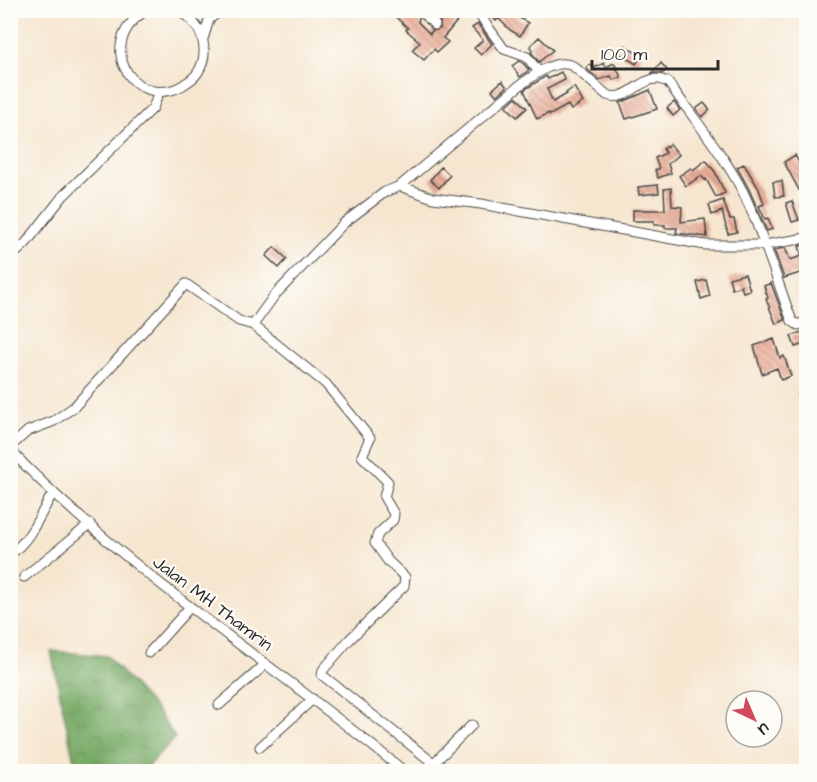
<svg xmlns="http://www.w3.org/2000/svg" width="817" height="782" font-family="'Architects Daughter',sans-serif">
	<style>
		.forest { fill: url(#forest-crowns); stroke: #506a48; stroke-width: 1.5 }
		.building { fill: url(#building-back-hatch) }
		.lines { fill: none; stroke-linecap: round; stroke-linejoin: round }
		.minor-casing { stroke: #494744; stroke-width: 11 }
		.minor { stroke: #fff; stroke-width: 9 }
		.labels { text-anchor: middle; stroke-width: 4.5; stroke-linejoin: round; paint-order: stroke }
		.street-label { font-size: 18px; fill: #2b2b2b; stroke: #fdfcf7 }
	</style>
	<defs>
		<pattern id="forest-crowns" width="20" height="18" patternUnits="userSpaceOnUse" patternTransform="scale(1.5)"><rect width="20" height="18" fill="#75a964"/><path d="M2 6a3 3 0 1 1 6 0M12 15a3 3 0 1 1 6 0" fill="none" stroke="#608a53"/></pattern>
		<pattern id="building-back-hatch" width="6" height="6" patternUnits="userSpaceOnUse" patternTransform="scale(1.5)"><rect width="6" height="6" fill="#eaad98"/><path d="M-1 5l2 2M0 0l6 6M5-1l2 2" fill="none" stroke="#be8d7c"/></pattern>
	</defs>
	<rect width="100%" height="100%" fill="#fdfcf7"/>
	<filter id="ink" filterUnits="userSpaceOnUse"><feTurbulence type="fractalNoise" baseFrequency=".0167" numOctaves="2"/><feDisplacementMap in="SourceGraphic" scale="12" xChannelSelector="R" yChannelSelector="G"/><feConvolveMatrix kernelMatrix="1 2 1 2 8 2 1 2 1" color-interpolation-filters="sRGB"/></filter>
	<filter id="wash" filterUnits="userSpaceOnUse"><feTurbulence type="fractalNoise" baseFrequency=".008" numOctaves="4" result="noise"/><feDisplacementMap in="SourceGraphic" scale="24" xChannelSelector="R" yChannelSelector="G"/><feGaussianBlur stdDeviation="1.35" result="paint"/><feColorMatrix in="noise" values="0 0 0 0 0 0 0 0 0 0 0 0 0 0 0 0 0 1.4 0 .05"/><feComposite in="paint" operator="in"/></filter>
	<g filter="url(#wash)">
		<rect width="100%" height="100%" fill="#f6e6d0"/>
		<!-- forest -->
		<path class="forest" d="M51,651l56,5 49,54 19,27 -31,34h-68z"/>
		<g id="blocks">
			<!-- building -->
			<path class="building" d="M388,10h33l-3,12 12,12 2,-3 8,-2v-8l7,-8 12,-3 4,4 -20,24 5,4 -11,10 -3,-3 -10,11 -12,-10 8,-8 -14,-12 2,-2z
				M486,10h20l22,13 -8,13 -10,-6 -12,-12 -2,3z
				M478,24l14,20 -11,11 -7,-7 9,-8 -11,-12z
				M539,37l14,13 -14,12 -8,-10 2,-2 -3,-4z
				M624,45l17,11 -5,8 -18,-11z
				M519,61l4,2 6,7 -9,7 -8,-11z
				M604,63l2,4 8,-4 7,14 -8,3 -2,-4 -12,4 -13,-12 4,-4 4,4z
				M661,63l6,7 -4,3h-11z
				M561,72l4,8 -18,9 6,13 14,-8 -1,-1 8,-6 9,15 -12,8 -3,-5 -18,10 -1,-2 -12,6 -13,-29 22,-14 2,3z
				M502,81l5,6 -10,9 -5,-6z
				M650,90l7,19 -31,10 -6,-16z
				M516,97l11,11 -10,9 -11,-11z
				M674,102l6,8 -7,6 -6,-8z
				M704,103l6,7 -8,7 -6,-8z
				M670,144l9,11 -11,9 3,9 -13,5 -3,-8 4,-1 -4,-11 11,-5 -3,-4z
				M795,155l5,10 4,-2 3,5v19l-8,3 -15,-28z
				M706,160l9,12 10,21 -9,4 -10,-18 -1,1 -4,-4 -15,10 -7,-10 12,-8 2,2z
				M744,164l15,25 5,15 -5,2 6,13 3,-1 4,11 -5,2 -18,-42 -12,-22z
				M441,167l9,8 -11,13 -9,-8z
				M782,181l2,15 -9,1 -2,-15z
				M658,185l1,8 -20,2 -1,-8z
				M671,188l1,18 10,1 -1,15 24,-3 2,18 -31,-4 1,-5h-12v-3h-11v-4h-21v-11h32l-1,-21z
				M723,200l7,19h4l3,13 -9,2 -6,-23 -10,4 -3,-10z
				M792,201l7,19 -7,2 -6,-19z
				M807,245v26l-23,7 -10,-28 11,-2 5,12 12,-4 -3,-10z
				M274,247l13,12 -8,9 -13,-12z
				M745,274l5,16 -7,2 -2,-6 -9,3 -3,-11z
				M706,280l4,16 -9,3 -4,-17z
				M771,283l14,37 -9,4 -10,-25 2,-1 -4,-12z
				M807,330v13l-12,4 -4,-11z
				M774,339l6,19 4,-2 7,20 -10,4 -4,-12 -15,6 -8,-28z
				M807,386v17l-9,-9z"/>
		</g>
	</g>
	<g filter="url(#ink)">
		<use href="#blocks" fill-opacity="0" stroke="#494744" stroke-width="1.5"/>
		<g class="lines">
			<!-- minor casing -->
			<g class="minor-casing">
				<path id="minor" d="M147,10c-59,35 -7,109 42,71 10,-6 16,-20 15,-32 -1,-17 -11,-31 -27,-39
					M428,10l-2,6 9,9
					M476,10l28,39 23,8 12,15
					M203,39l6,-19 11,-10
					M400,186l119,-100c14,-10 37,-29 54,-20l34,29c20,8 32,-17 51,-16 3,0 6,2 10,3 25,36 55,71 75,110 20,41 33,86 49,129l6,4 8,-4
					M806,205v3
					M10,258l16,-15 37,-47 90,-88 6,-16
					M253,325l21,-29 71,-74 40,-30 15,-6 33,12 48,6 224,41h60l41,-7
					M10,447l18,-16 26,-10 20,-14 112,-123 53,37 14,4 73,59 44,54 -8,18 26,26 -4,15 10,17 -1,6 -15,14 -3,9 13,18 17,16 -1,9 -55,54 -26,30 -1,5 110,87
					M10,450c118,123 264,214 395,322
					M10,554c21,-14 30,-40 43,-61
					M24,577l66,-53
					M149,653l41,-46
					M219,705l47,-41
					M260,747l53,-48
					M425,772l47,-47"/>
			</g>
			<!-- minor -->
			<use href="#minor" class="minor"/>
		</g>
	</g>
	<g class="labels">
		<!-- street labels -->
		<g class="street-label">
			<text transform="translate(213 603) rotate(37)" y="6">Jalan MH Thamrin</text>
		</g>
	</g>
	<!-- margin -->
	<rect width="817" height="782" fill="none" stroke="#fdfcf7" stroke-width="36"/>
	<!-- north arrow -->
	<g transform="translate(754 719) rotate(136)"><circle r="28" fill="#fdfcf7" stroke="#a9a8a5" stroke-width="1.5"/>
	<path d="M0-4.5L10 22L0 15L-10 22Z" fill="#d1495b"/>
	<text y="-9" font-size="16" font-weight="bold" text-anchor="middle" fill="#2b2b2b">U</text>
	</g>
	<!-- scale -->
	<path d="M592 60v9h126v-9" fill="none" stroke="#2b2b2b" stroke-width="3"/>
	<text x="601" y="60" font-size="18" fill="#2b2b2b" stroke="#fdfcf7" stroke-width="4.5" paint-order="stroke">100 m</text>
</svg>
